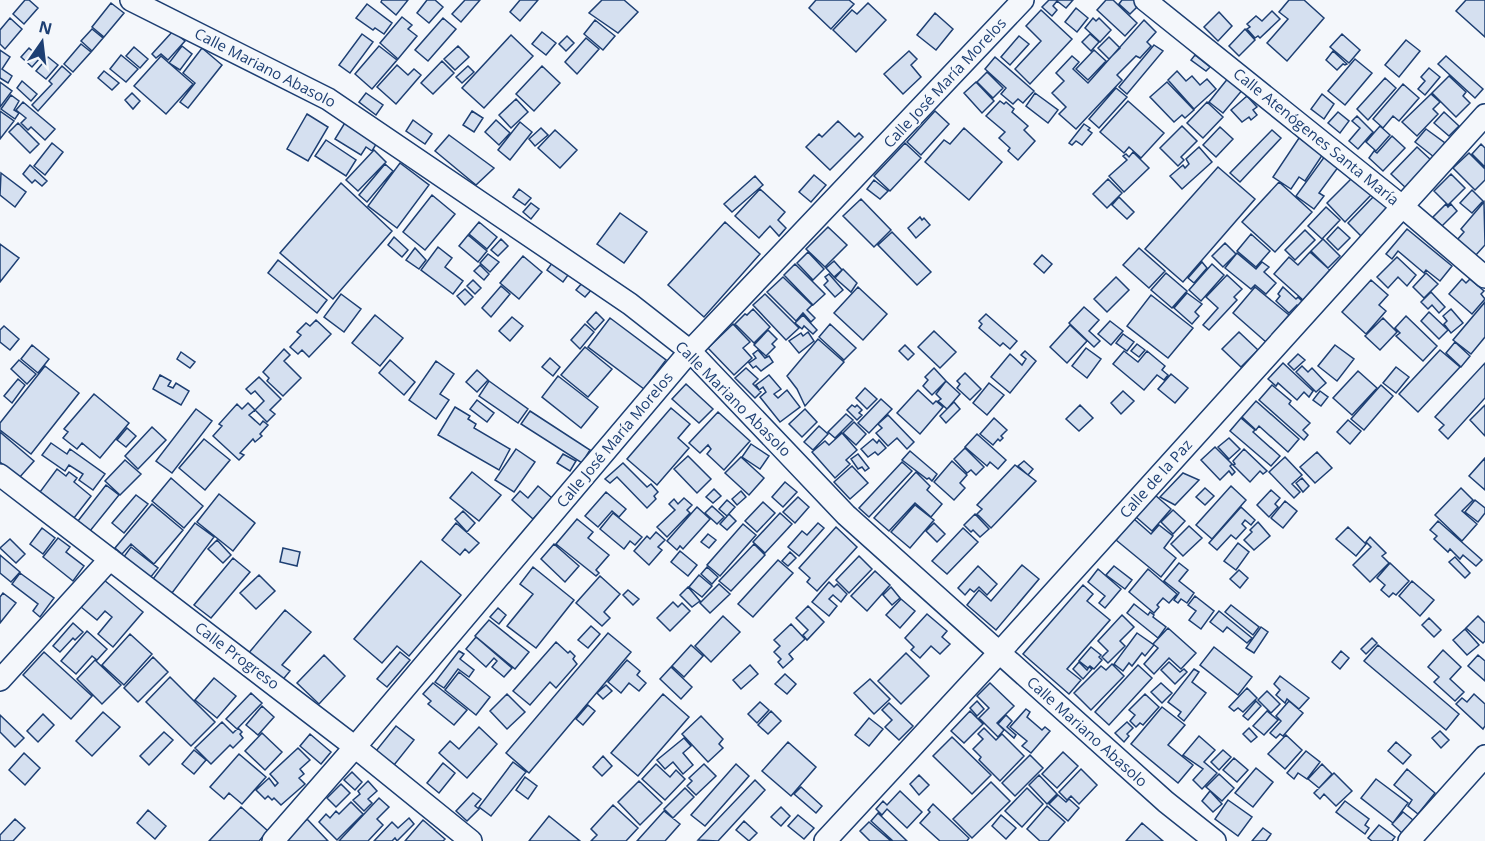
<svg xmlns="http://www.w3.org/2000/svg" width="1485" height="841" font-family="'Open Sans',sans-serif">
	<style>
		.building { fill: #d5e0f0; stroke: #1d3f73; stroke-width: 1.5 }
		.lines { fill: none; stroke-linecap: round; stroke-linejoin: round }
		.minor-casing { stroke: #1d3f73; stroke-width: 24 }
		.minor { stroke: #f4f7fb; stroke-width: 21 }
		.labels { text-anchor: middle; stroke-width: 4.5; stroke-linejoin: round; paint-order: stroke }
		.street-label { font-size: 15px; fill: #1d3f73; stroke: #f4f7fb }
	</style>
	<rect width="100%" height="100%" fill="#f4f7fb"/>
	<!-- building -->
	<path class="building" d="M25,0h4l9,8 -14,16 -11,-10z
		M382,0h26l-12,15 -15,-13z
		M427,0h8l8,7 -14,16 -12,-10z
		M465,0h15l-19,22 -9,-8z
		M520,0h18l-18,21 -10,-9z
		M602,0h22l14,12 -20,21 -29,-20z
		M816,0h33l5,4 -23,25 -22,-21z
		M1049,0h24l-7,8 -9,-7 -4,5 4,4 -5,6 -10,-9z
		M1106,0h7l24,23 -12,13 -28,-26z
		M1122,0h13l5,4 -10,10 -11,-10z
		M1289,0h15l20,18 -37,43 -20,-18 21,-24 -9,-7z
		M1466,0h19v37l-29,-26z
		M111,3l13,10 -20,24 -12,-10z
		M868,3l18,17 -30,32 -23,-22 19,-20 5,4z
		M367,4l25,19 -8,11 -9,-6 -2,2 -17,-12z
		M1076,8l12,10 -11,14 -12,-10z
		M1041,10l31,29 -42,45 -15,-15 26,-28 -15,-15z
		M1272,11l8,8 -20,19 -2,-2 -3,2 -8,-9 3,-2 -3,-3 9,-8 6,5z
		M1219,12l13,14 -14,15 -14,-14z
		M935,13l18,16 -17,21 -19,-15z
		M402,17l10,8 -4,4 9,7 -19,23 -18,-16z
		M10,18l12,11 -17,20 -5,-5v-14z
		M443,18l13,11 -28,32 -13,-11z
		M1093,18l3,3 3,-3 12,12 -11,12 -15,-14z
		M595,20l20,16 -12,14 -19,-16z
		M1144,20l12,12 -9,10 4,4 -11,12 -4,-2 -19,19 5,5 -46,49 -17,-15 7,-7 -14,-14 12,-12 -8,-8 16,-17 7,6 -6,7 15,14z
		M92,29l11,9 -11,13 -11,-10z
		M1245,29l10,11 -16,16 -10,-10z
		M173,31l12,10 -17,19 -7,-6 -5,4 -4,-4z
		M542,32l14,11 -10,12 -14,-11z
		M362,34l11,8 -23,31 -11,-8z
		M1090,34l9,8 -8,9 -9,-9z
		M1342,34l18,16 -11,13 -19,-16z
		M511,35l22,21 -49,52 -22,-20z
		M567,36l7,7 -8,8 -7,-7z
		M1019,36l10,8 -19,21 -9,-8z
		M1109,37l11,11 -11,11 -11,-11z
		M586,38l13,11 -22,25 -12,-12z
		M1406,40l14,11 -21,26 -14,-12z
		M81,44l10,8 -18,20 -9,-8z
		M1154,45l9,6 -36,43 -8,-7z
		M182,46l10,8 -12,16 -11,-7z
		M379,46l18,14 -25,29 -17,-15z
		M458,46l11,11 -14,13 -11,-11z
		M134,47l14,12 -8,9 -14,-12z
		M29,48l11,10 -8,9 -11,-10z
		M202,48l20,17 -34,43 -8,-6 15,-19 -12,-10z
		M0,50l10,7 -8,12 10,7 -4,7 -8,-5z
		M1094,50l12,11 -18,19 -12,-11z
		M909,51l8,8 -6,6 10,12 -18,17 -19,-20z
		M1333,51l14,13 -2,1 -2,-1 -6,6 -11,-10z
		M121,55l17,14 -12,13 -16,-13z
		M1195,55l15,12 -4,4 -15,-11z
		M161,56l32,28 -27,30 -32,-28z
		M1446,56l37,33 -8,9 -37,-34z
		M48,57l10,8 -12,14 -10,-8z
		M995,57l39,34 -11,12 -5,-4 -5,5 -12,-10 5,-6 -21,-19z
		M1355,59l17,14 -27,32 -17,-14z
		M442,61l12,12 -21,21 -12,-11z
		M397,65l11,10 6,-6 7,6 -25,29 -19,-17z
		M62,66l9,8 -33,37 -6,-6 20,-21 -3,-3z
		M468,66l6,6 -12,11 -6,-6z
		M542,66l18,17 -26,28 -18,-17z
		M1429,68l11,9 -15,18 -7,-6 7,-8 -4,-4z
		M104,71l15,12 -7,7 -14,-12z
		M1177,71l9,10 6,-5 8,9 7,-6 9,10 -22,20 -26,-29z
		M987,72l16,16 -10,10 -16,-16z
		M1449,76l17,16 -3,4 7,7 -14,14 -24,-24z
		M1229,77l15,11 -21,25 -14,-11z
		M1385,78l11,10 -28,32 -11,-11z
		M22,81l15,13 -6,7 -14,-13z
		M0,82l12,9 -12,16z
		M976,82l18,19 -12,12 -18,-20z
		M1167,82l27,28 -9,8 -3,-3 -8,7 -24,-25z
		M1403,84l16,14 -20,23 -6,-5 -10,12 -10,-9z
		M1116,88l11,9 -28,31 -10,-9z
		M132,93l8,8 -7,8 -8,-9z
		M366,93l17,12 -7,10 -17,-13z
		M1035,93l23,17 -10,13 -22,-17z
		M1322,94l12,10 -10,15 -13,-10z
		M1431,94l9,8 -7,7 5,5 -21,22 -15,-14z
		M11,95l8,6 -5,9 5,3 -4,6 -14,-10z
		M1247,96l10,11 -4,3 4,5 -6,5 -2,-3 -7,5 -11,-12z
		M516,99l12,13 -17,16 -12,-13z
		M1000,101l4,3 2,-2 8,7 -2,3 16,14 -4,4 11,11 -17,19 -10,-9 2,-3 -11,-10 6,-6 -19,-16z
		M1128,101l36,32 -23,25 -12,-11 -5,6 -24,-21z
		M23,102l32,27 -10,11 -14,-13 -3,3 -7,-7 5,-5 -10,-8z
		M1207,102l16,15 -20,21 -16,-15z
		M0,111l14,10 -14,18z
		M472,111l11,7 -9,14 -11,-7z
		M935,111l14,13 -28,31 -14,-13z
		M1338,112l11,9 -9,12 -12,-10z
		M1444,112l15,14 -10,10 -15,-13z
		M307,114l21,13 -20,34 -21,-12z
		M1357,116l16,16 -15,17 -9,-8 11,-13 -8,-7z
		M413,120l19,14 -7,10 -19,-13z
		M496,120l14,13 -11,12 -14,-13z
		M346,121l32,20 -6,10 -6,-4 -5,8 -26,-16z
		M838,121l17,16 4,-4 4,4 -33,33 -24,-23 13,-13 3,3z
		M520,122l12,10 -22,28 -12,-10z
		M18,123l21,21 -9,9 -21,-21z
		M1084,124l6,4 -2,2 4,3 -10,12 -6,-4 -4,4 -3,-2z
		M1182,126l15,15 -16,16 3,3 -6,6 -18,-18z
		M1380,126l10,9 -14,16 -10,-9z
		M1220,127l13,12 -17,18 -13,-12z
		M541,128l7,7 -13,11 -6,-7z
		M964,128l38,34 -33,38 -44,-38 19,-22 6,4z
		M1426,129l19,14 -11,14 -19,-15z
		M555,130l22,20 -17,18 -22,-20z
		M1272,130l9,8 -41,44 -10,-9z
		M449,135l45,33 -18,17 -41,-34z
		M1392,136l13,12 -22,23 -14,-13 5,-7 3,2z
		M1299,138l24,16 -18,27 -6,-4 -8,12 -18,-12z
		M326,140l30,20 -10,16 -31,-20z
		M52,143l11,9 -18,23 -11,-9z
		M905,143l16,15 -31,33 -16,-15z
		M1481,144l4,4v19l-13,-13z
		M1199,147l13,15 -30,27 -12,-13 13,-11 2,3 4,-4 -3,-5z
		M1417,147l15,14 -26,27 -15,-14z
		M374,150l12,12 -28,29 -12,-11z
		M1133,152l16,16 -25,24 -15,-16 18,-16 -4,-4 3,-2 3,3z
		M1469,153l16,16v11l-10,10 -22,-22z
		M1325,156l14,10 -20,27 5,3 -10,13 -18,-13z
		M400,163l29,22 -32,43 -29,-22z
		M385,164l8,7 -26,31 -8,-7z
		M30,165l17,16 -5,5 -7,-6 -3,3 -9,-9z
		M1218,167l37,32 -72,83 -38,-33z
		M1,173l25,19 -11,15 -15,-12z
		M1451,174l14,14 -17,17 -14,-14z
		M814,175l12,10 -15,17 -12,-10z
		M755,176l8,9 -31,27 -8,-8z
		M1353,177l18,18 -26,27 -18,-19z
		M1108,179l14,14 -15,15 -14,-14z
		M874,180l14,11 -8,8 -13,-10z
		M1279,182l33,30 -37,40 -33,-30z
		M341,183l51,48 -59,68 -53,-46z
		M519,189l12,9 -6,7 -12,-8z
		M760,189l25,23 -7,8 8,8 -7,8 -9,-10 -11,12 -24,-22z
		M1472,190l11,11 -11,12 -12,-10z
		M432,195l23,19 -30,36 -22,-18z
		M1374,196l18,16 -27,28 -17,-17z
		M1119,197l15,15 -7,7 -15,-14z
		M861,199l30,31 -17,17 -31,-31z
		M1484,202l1,43 -10,11 -18,-16 7,-8 -3,-3z
		M531,203l8,6 -8,10 -8,-7z
		M1446,204l2,3 3,-3 6,7 -15,15 -9,-9z
		M1326,207l14,13 -18,19 -14,-13z
		M620,213l27,19 -23,31 -27,-19z
		M920,217l2,3 2,-2 6,7 -14,13 -8,-10z
		M479,222l18,15 -10,12 -18,-15z
		M725,222l35,32 -56,63 -36,-32z
		M828,227l19,18 -22,22 -19,-18z
		M1338,227l12,11 -12,12 -11,-11z
		M1407,229l45,37 -12,15 -14,-11 -2,3 -26,-22 -6,8 -6,-5z
		M1305,230l10,10 -20,20 -10,-10z
		M892,232l39,40 -14,13 -39,-40z
		M1251,234l19,17 -14,16 -19,-16z
		M468,235l19,16 -9,11 -19,-16z
		M394,237l14,13 -6,7 -14,-12z
		M501,239l7,7 -10,10 -7,-6z
		M1323,239l17,17 -12,12 -17,-17z
		M1225,243l11,11 -13,13 -11,-11z
		M0,244l19,14 -19,24z
		M438,247l14,11 -7,9 18,14 -10,13 -32,-24z
		M415,248l11,12 -7,9 -13,-9z
		M1139,248l26,23 -16,17 -26,-23z
		M808,252l16,17 -11,11 -16,-17z
		M1310,252l20,18 -27,30 -29,-26 15,-17 9,8z
		M1237,253l19,16 6,-7 7,5 -5,5 12,11 -10,11 -11,-9 -4,4 -26,-21z
		M488,254l11,8 -9,10 -10,-9z
		M1042,255l10,9 -8,9 -10,-9z
		M523,256l19,16 -23,27 -19,-16z
		M1397,257l19,18 -9,11 -9,-9 -10,11 -11,-11z
		M555,259l16,12 -8,11 -16,-12z
		M278,260l49,40 -10,13 -49,-40z
		M834,261l8,9 -8,7 -8,-9z
		M1202,262l5,6 -13,15 -6,-5z
		M795,264l30,30 -12,11 -29,-30z
		M1212,264l12,11 -23,26 -12,-11z
		M480,265l9,9 -5,6 -10,-9z
		M843,269l14,14 -6,9 -16,-14z
		M1166,273l21,18 -15,17 -21,-18z
		M1426,273l12,11 -14,14 -11,-11z
		M829,274l14,16 -8,7 -11,-12 4,-4 -3,-4z
		M1227,275l15,14 -8,8 3,3 -28,30 -6,-5 15,-17 -12,-11z
		M783,277l29,28 -5,5 8,8 -4,4 -8,-9 -7,8 -29,-29z
		M1116,277l13,13 -22,22 -13,-13z
		M1462,279l4,4 4,-4 14,12 -3,3 4,5 -13,15 -23,-20z
		M473,280l8,8 -6,6 -8,-8z
		M1371,280l17,15 -9,10 7,6 -20,23 -24,-22z
		M583,282l9,7 -7,8 -9,-7z
		M501,286l9,8 -19,23 -9,-9z
		M858,287l29,27 -24,26 -29,-27z
		M1255,287l34,28 -23,27 -33,-29z
		M1283,287l13,12 2,-2 8,8 -5,4 -4,-4 -8,8 -13,-12 4,-5 -2,-2z
		M465,289l8,8 -8,8 -8,-9z
		M1431,292l14,15 -6,6 -7,-8 -4,4 -7,-7z
		M1187,293l15,11 -7,8 4,4 -7,8 -18,-16z
		M341,294l20,15 -17,23 -20,-15z
		M765,294l34,34 -13,12 -33,-35z
		M1151,295l42,33 -25,30 -41,-32z
		M1485,302v35l-14,17 -18,-14z
		M1084,307l15,13 -10,11 11,10 -6,6 -25,-24z
		M753,309l17,18 -16,16 -19,-19 10,-10 2,1z
		M1451,309l12,14 -12,10 -7,-9 3,-3 -4,-5z
		M596,312l8,8 -9,10 -8,-8z
		M1429,312l19,18 -9,9 -18,-18z
		M986,314l31,27 -7,8 -7,-6 -3,3 -21,-18 3,-4 -3,-3z
		M375,315l28,23 -23,28 -28,-23z
		M803,315l14,15 -4,4 -9,-8 -2,3 -7,-6z
		M1406,316l31,30 -14,15 -27,-25 4,-3 -5,-5z
		M512,317l11,9 -13,15 -11,-10z
		M610,318l56,42 -22,29 -56,-42z
		M1383,318l14,14 -17,18 -15,-14z
		M316,320l15,14 -22,23 -7,-7 -4,4 -8,-7 11,-12 -4,-3 9,-9 4,3z
		M1110,321l13,10 -12,14 -13,-11z
		M585,324l9,8 -14,17 -9,-9z
		M733,324l17,18 -7,6 9,10 -18,17 -26,-27z
		M830,324l26,24 -12,12 -25,-23z
		M1070,325l17,16 -20,22 -17,-16z
		M4,326l15,13 -9,11 -10,-8v-12z
		M768,330l9,9 -5,5 3,3 -9,9 -12,-11z
		M934,331l22,21 -16,16 -22,-21z
		M808,332l6,9 -15,12 -10,-12 12,-8 2,3z
		M1239,332l19,18 -17,17 -19,-18z
		M1123,334l11,8 -7,9 -11,-8z
		M818,339l26,23 -39,44 -8,-17 -10,-13z
		M1455,342l15,14 -9,11 -15,-14z
		M1137,344l8,6 -6,7 -8,-6z
		M32,345l17,14 -11,14 -17,-14z
		M905,345l9,9 -6,6 -9,-9z
		M1335,345l19,14 -17,22 -19,-15z
		M585,347l27,22 -24,28 -27,-22z
		M1086,348l15,11 -14,19 -15,-12z
		M284,349l6,6 -6,6 17,17 -18,18 -16,-15 2,-3 -6,-6z
		M758,350l7,8 4,-2 4,6 -12,9 -5,-5 -3,2 -4,-5 7,-5 -3,-4z
		M1440,350l20,17 -42,45 -19,-18z
		M1025,351l11,10 -26,32 -19,-16 19,-23 12,11 4,-6 -5,-4z
		M1124,351l14,11 9,-11 18,15 -3,4 6,5 -4,5 -7,-5 -13,15 -31,-26z
		M181,352l14,10 -5,6 -13,-9z
		M1298,354l7,6 -11,10 -6,-6z
		M550,358l10,9 -7,9 -11,-9z
		M19,360l17,14 -9,10 -16,-15z
		M390,360l25,22 -11,13 -25,-22z
		M436,361l18,13 -14,20 9,6 -13,19 -27,-19z
		M1283,363l30,28 -4,6 -5,-5 -7,8 -19,-17 -2,3 -8,-7z
		M1485,363v35l-37,41 -9,-9 5,-5 -9,-8z
		M45,366l34,27 -48,61 -31,-24v-7z
		M1302,366l6,6 4,-4 14,15 -10,9 -20,-20z
		M1396,367l13,10 -13,16 -13,-10z
		M746,368l12,11 -5,5 8,8 -6,6 -20,-20z
		M934,368l12,13 -14,14 -9,-9 5,-6 -3,-3z
		M477,370l11,10 -11,12 -11,-10z
		M1358,371l19,17 -25,27 -19,-17z
		M965,373l16,16 -11,11 -13,-12 3,-4 -3,-3z
		M1171,374l17,14 -13,15 -17,-14z
		M160,375l11,6 -3,5 5,2 3,-5 13,8 -8,14 -28,-16z
		M769,375l12,14 -7,5 4,4 9,-8 13,17 -20,15 -20,-25 6,-5 -3,-5 -4,3 -3,-5z
		M558,376l40,31 -17,21 -39,-31z
		M259,377l22,22 -11,11 5,4 -8,8 -12,-12 9,-9 -9,-10 -4,3 -5,-5z
		M18,379l7,6 -13,18 -8,-7z
		M489,381l39,28 -10,14 -39,-27z
		M946,381l14,13 -13,15 -9,-8 3,-2 -5,-5z
		M989,383l15,12 -17,20 -14,-12z
		M686,384l27,25 -14,14 -27,-24z
		M1272,385l19,16 -2,3 21,19 -7,7 5,5 -4,5 -45,-40z
		M1381,385l12,11 -29,34 -13,-11z
		M865,388l12,11 -10,10 -11,-11z
		M918,390l15,14 3,-3 7,6 -23,27 -23,-21z
		M1123,391l11,10 -13,13 -10,-11z
		M1320,391l8,6 -7,9 -8,-6z
		M94,394l35,29 -29,35 -18,-15 -5,6 -14,-11 5,-6 -4,-3z
		M881,399l11,10 -23,24 -11,-10z
		M477,400l17,13 -7,9 -17,-13z
		M1256,401l43,38 -11,13 -29,-26 -3,4 -14,-13z
		M954,402l6,7 -14,14 -6,-7z
		M248,403l7,7 -6,5 11,10 3,-4 5,4 -8,9 2,2 -7,6 -2,-3 -13,14 4,2 -5,5 -26,-24 9,-10 -3,-2 18,-20 5,5z
		M852,405l3,2 2,-2 5,5 -3,3 3,2 -5,5 -10,-10z
		M1080,405l13,13 -14,13 -13,-12z
		M1485,405v31l-15,-16z
		M455,407l15,9 -2,3 8,5 -2,4 36,21 -11,21 -61,-35z
		M671,408l19,16 -12,14 11,10 -32,37 -30,-26z
		M196,409l16,12 -40,52 -16,-12z
		M805,409l12,13 -15,15 -13,-13z
		M530,411l60,39 -8,13 -61,-39z
		M718,412l32,29 -26,29 -17,-16 4,-5 -3,-4 -8,8 -11,-10z
		M846,414l7,6 -18,18 -7,-6z
		M888,415l26,27 -7,7 -10,-11 -9,8 -12,-13 6,-5 -4,-4z
		M994,418l13,12 -6,6 2,2 -3,3 -2,-2 -5,6 -13,-11z
		M1241,418l14,12 -2,2 27,24 -9,10 -41,-35z
		M1348,420l13,11 -11,13 -13,-12z
		M854,422l12,12 -10,11 -13,-12z
		M819,426l9,8 -15,16 -9,-8z
		M152,427l14,13 -28,29 -13,-13z
		M127,428l9,8 -10,11 -9,-7z
		M0,432l34,29 -15,17 -19,-16z
		M842,433l15,17 -11,10 4,4 -15,14 -23,-26 13,-11 4,4z
		M977,434l29,26 -8,9 -8,-7 -3,4 -22,-19z
		M1229,438l11,11 -11,10 -11,-12z
		M204,439l26,21 -25,30 -26,-22z
		M873,439l4,4 2,-3 7,8 -8,7 -3,-3 -7,5 -7,-8z
		M51,443l16,11 3,-5 35,25 -12,16 -14,-10 4,-6 -14,-9 -4,6 -23,-16z
		M751,444l18,12 -9,13 -18,-12z
		M1215,447l17,17 -2,2 5,6 -3,3 -3,-4 -9,9 -19,-20z
		M965,448l19,19 -8,8 -5,-5 -4,3 -13,-14z
		M516,449l19,13 -21,30 -19,-12z
		M1244,449l23,22 -4,3 -3,-3 -10,11 -17,-17 2,-1 -2,-3z
		M910,451l27,23 -5,7 -3,-3 -2,1 -25,-19z
		M1317,452l15,16 -17,15 -15,-16z
		M563,454l13,7 -6,10 -13,-8z
		M858,454l11,14 -4,3 -3,-4 -4,2 -7,-10z
		M688,456l23,23 -14,14 -23,-24z
		M741,457l23,21 -15,17 -24,-22z
		M1285,457l17,18 -10,9 8,8 -6,6 -25,-26z
		M1485,458v32l-16,-14z
		M125,460l16,14 -21,21 -15,-14z
		M952,461l15,14 -7,8 5,5 -11,12 -20,-18z
		M1024,461l9,8 -5,6 -10,-9z
		M902,462l10,9 -43,46 -10,-9z
		M623,463l24,24 4,-3 7,8 -4,4 2,3 -9,9 -30,-31 -7,6 -5,-4z
		M1015,465l21,16 -45,47 -14,-14 5,-5 -5,-4z
		M852,466l16,17 -18,16 -16,-17z
		M57,469l9,7 3,-4 8,6 -3,4 17,14 -17,22 -34,-26z
		M472,472l29,23 -22,26 -29,-23z
		M916,472l14,14 -3,4 15,14 -11,13 -16,-14 -26,28 -15,-13z
		M1183,473l16,7 -24,25 -15,-8z
		M171,478l32,28 -19,22 -32,-27z
		M1302,478l7,8 -6,6 -7,-9z
		M785,482l12,10 -14,15 -11,-10z
		M106,485l13,10 -29,36 -12,-10z
		M538,486l14,12 -19,21 -21,-19 8,-9 8,7z
		M1231,486l15,14 -34,39 -16,-14z
		M1205,488l9,8 -9,9 -9,-8z
		M1461,488l12,12 -11,11 15,13 -15,17 -27,-26z
		M714,489l7,7 -8,7 -7,-6z
		M1271,490l9,8 -5,6 3,3 -9,10 -12,-12z
		M741,491l5,6 -9,8 -5,-6z
		M606,492l20,17 -7,8 -7,-6 -14,16 -13,-11z
		M219,494l36,29 -22,28 -36,-29z
		M136,495l12,9 -24,29 -12,-10z
		M1155,495l16,14 -19,22 -16,-14z
		M798,497l11,10 -14,16 -12,-11z
		M684,498l8,7 -5,5 3,3 -23,24 -10,-10 18,-17 -6,-6 5,-5 4,5z
		M727,500l8,7 -8,9 -8,-7z
		M1475,500l10,8v5l-7,9 -13,-10z
		M1285,501l12,10 -14,17 -12,-10z
		M763,502l12,11 -18,19 -12,-11z
		M152,504l31,26 -29,34 -23,-20 -9,10 -7,-6z
		M915,505l19,15 -24,28 -19,-16z
		M712,506l12,11 -7,7 -12,-11z
		M697,507l13,12 -27,30 -3,-3 -3,4 -10,-9z
		M1241,507l14,13 -4,5 -6,-5 -3,4 4,4 -10,11 -5,-4 -14,15 -8,-7z
		M1173,510l12,11 -12,13 -12,-12z
		M463,511l12,12 -8,9 -12,-13z
		M613,513l29,24 -7,8 -5,-4 -6,8 -24,-20z
		M780,513l12,11 -27,29 -12,-11z
		M729,514l7,7 -9,9 -7,-6z
		M975,514l14,15 -9,8 -7,-7 -2,2 -7,-7z
		M577,519l16,13 -5,6 21,17 -13,15 3,3 -3,3 -40,-32z
		M1134,519l17,15 8,-9 14,11 -9,12 12,10 -15,19 -45,-37z
		M1438,521l44,39 -6,6 -13,-11 -3,4 -10,-10 -2,3 -14,-13 3,-3 -7,-6z
		M1258,522l12,14 -16,14 -10,-10 8,-8 -2,-2z
		M195,523l19,14 -42,56 -19,-14z
		M456,523l23,20 -10,10 -4,-4 -5,6 -18,-15z
		M818,523l6,5 -25,28 -11,-9 14,-16 5,4z
		M934,523l11,11 -8,8 -11,-11z
		M743,524l13,11 -36,41 -13,-11z
		M1189,526l13,12 -19,18 -12,-12z
		M836,527l21,20 -40,44 -10,-9 3,-4 -11,-10z
		M1348,527l18,17 -10,12 -20,-17z
		M42,528l13,10 -12,16 -13,-10z
		M963,528l15,14 -31,32 -15,-13z
		M656,532l9,8 -7,7 4,3 -13,15 -15,-14 13,-15 3,3z
		M708,534l8,6 -7,8 -8,-6z
		M1370,537l16,16 -4,3 7,7 -19,19 -17,-17 18,-18 -5,-5z
		M58,538l12,9 -4,5 18,14 -11,15 -30,-24z
		M10,539l15,15 -9,9 -16,-15z
		M217,540l14,15 -8,8 -15,-14z
		M1238,543l11,9 -13,18 -12,-9z
		M554,544l25,22 -14,16 -24,-23z
		M754,544l11,11 -34,36 -12,-10z
		M131,547l27,21 -8,10 -27,-20z
		M283,548l17,4 -3,14 -17,-4z
		M680,551l17,14 -9,11 -17,-14z
		M790,552l6,6 -8,8 -6,-5z
		M0,555l20,17 -9,10 -11,-9z
		M859,556l13,13 -23,24 -13,-13z
		M1455,557l15,16 -5,5 -16,-16z
		M233,558l17,14 -39,46 -17,-13z
		M778,560l15,13 -40,44 -15,-13z
		M421,561l40,34 -52,61 -12,-10 -15,17 -28,-24z
		M1179,563l9,7 -9,11 15,12 -7,10 -6,-4 -3,4 -4,-3 5,-7 -15,-12z
		M1390,563l19,18 -13,14 -3,-2 -4,4 -8,-7 4,-5 -8,-7z
		M1022,565l17,14 -43,51 -29,-25 12,-15 12,11z
		M978,566l19,18 -10,11 -8,-8 -5,5 -4,-3 -5,6 -7,-7z
		M1114,566l18,14 -7,9 -19,-14z
		M533,567l41,33 -38,48 -29,-22 26,-32 -13,-10z
		M707,567l11,10 -6,7 -11,-10z
		M1098,569l23,20 -16,19 -6,-5 6,-7 -17,-14z
		M1148,569l29,25 -8,9 -6,-5 -6,7 2,2 -5,6 -25,-21z
		M1239,570l9,8 -8,10 -10,-9z
		M875,571l15,14 -23,26 -16,-15z
		M20,573l34,25 -14,19 -7,-6 5,-7 -26,-20z
		M259,575l16,16 -19,18 -16,-16z
		M699,575l13,11 -10,11 -13,-10z
		M600,576l20,18 -16,18 6,6 -8,8 -26,-23z
		M104,580l39,32 -30,35 -15,-13 14,-17 -7,-6 -8,9 -16,-13z
		M1412,581l22,19 -14,16 -21,-20z
		M829,582l5,5 3,-3 10,10 -6,8 -8,-7 -4,4 8,7 -8,10 -17,-14z
		M719,584l11,10 -20,19 -10,-10z
		M1083,585l10,9 -6,7 23,19 -43,49 14,11 -12,14 -46,-40z
		M688,587l12,14 -8,6 -12,-12z
		M891,587l9,11 -8,7 -9,-10z
		M628,590l11,9 -6,6 -10,-10z
		M3,593l13,10 -16,20v-26z
		M1195,596l19,15 -13,18 -12,-9 7,-9 -8,-6z
		M901,599l14,12 -15,17 -14,-13z
		M673,602l5,5 4,-4 8,8 -20,20 -13,-13z
		M1134,604l14,11 2,-3 4,3 -1,2 13,10 -8,11 -31,-25z
		M1231,605l28,22 -6,8 -28,-23z
		M808,606l16,16 -17,18 -4,-5 5,-5 -12,-12z
		M498,608l8,7 -7,9 -9,-7z
		M285,610l26,22 -29,33 8,6 -10,12 -33,-28z
		M1219,611l33,27 -5,5 -20,-16 -4,5 -13,-10z
		M927,614l20,17 -5,6 8,7 -10,10 -9,-8 -11,12 -9,-8 3,-3 -9,-9z
		M1122,615l12,12 -14,14 5,5 -17,17 -6,-6 6,-6 -10,-10z
		M723,616l17,16 -29,30 -16,-16z
		M1478,616l7,7v18l-2,2 -17,-15z
		M1429,618l12,12 -7,7 -12,-12z
		M489,620l40,32 -14,17 -40,-33z
		M73,623l10,9 -8,8 -2,-2 -13,14 -7,-6z
		M791,624l14,15 -16,15 4,5 -10,9 -5,-6 3,-3 -7,-7 6,-6 -6,-6z
		M591,626l9,8 -12,14 -10,-8z
		M1261,627l7,5 -14,21 -8,-5z
		M1168,628l28,25 -15,16 -12,-11 -15,16 -10,-10 14,-16 -5,-4z
		M1465,629l14,16 -12,10 -14,-15z
		M87,631l20,18 -10,11 -5,-4 -16,18 -15,-13z
		M608,633l23,19 -102,121 -23,-20z
		M1137,633l17,12 -9,11 -3,-3 -10,13 -3,-3 -6,8 -9,-7z
		M130,634l22,20 -28,31 -22,-20z
		M476,637l36,31 -8,9 -12,-10 5,-6 -3,-3 -8,9 -20,-18z
		M1372,638l5,5 -11,11 -5,-5z
		M556,642l12,11 2,-2 5,5 -2,3 4,5 -21,24 -6,-6 -20,23 -17,-14z
		M691,645l12,11 -19,21 -12,-11z
		M1378,645l81,69 -13,16 -82,-69z
		M1091,647l10,8 -2,2 3,3 -8,9 -4,-3 -2,2 -9,-7z
		M1214,647l38,30 -14,18 -38,-30z
		M1443,650l18,17 -11,12 14,13 -9,9 -21,-19 5,-5 -11,-10z
		M459,651l5,3 -4,5 14,11 -5,7 -11,-8 -14,19 -9,-6z
		M1341,651l8,7 -9,11 -8,-7z
		M44,652l48,44 -21,23 -48,-44z
		M400,652l10,8 -23,27 -10,-8z
		M906,653l23,23 -28,28 -23,-23z
		M324,655l21,21 -26,28 -22,-21z
		M1478,655l7,6v20l-17,-15z
		M153,657l15,15 -30,30 -14,-14z
		M95,660l26,25 -19,19 -25,-25z
		M627,660l13,11 -3,4 9,8 -7,8 -10,-8 -8,10 -13,-11z
		M1079,662l8,8 2,-3 3,2 -9,10 -10,-10z
		M1169,662l11,10 4,-3 3,3 -12,12 -14,-14z
		M1112,664l12,12 -33,34 -17,-17 27,-27 5,4z
		M750,665l8,9 -17,15 -8,-9z
		M1138,665l14,13 -43,47 -14,-13z
		M671,667l21,20 -11,12 -21,-20z
		M1194,669l5,3 -7,10 14,11 -22,28 -6,-5 3,-4 -13,-10z
		M459,672l31,25 -14,18 -31,-25z
		M785,674l11,10 -9,10 -12,-10z
		M1280,676l29,22 -10,11 -12,-10 -2,4 -9,-8 4,-5 -6,-6z
		M170,677l45,45 -24,24 -45,-44z
		M214,678l22,18 -19,22 -22,-18z
		M870,679l20,20 -16,15 -20,-21z
		M433,683l34,27 -13,15 -26,-21 3,-3 -8,-7z
		M990,683l24,23 -17,17 7,7 -6,7 -19,-19 10,-10 -12,-12z
		M1161,683l11,10 -10,10 -11,-11z
		M606,685l6,6 -9,8 -6,-6z
		M1247,688l10,10 -14,14 -5,-4 -4,3 -5,-4z
		M1267,691l13,13 -9,9 -13,-13z
		M251,693l11,10 -25,26 -11,-10z
		M507,694l18,18 -18,17 -17,-18z
		M663,694l26,23 -51,59 -27,-23z
		M1145,694l14,13 -16,18 -3,-2 -4,4 -6,-6 5,-6 -6,-5z
		M1474,694l11,10v22l-2,3 -27,-25 6,-6 5,4z
		M977,701l7,8 -7,7 -7,-8z
		M1256,701l5,5 -13,14 -5,-4z
		M1289,701l14,12 -20,23 -3,-2 -4,4 -6,-5 11,-12 -5,-5z
		M760,702l9,8 -12,13 -9,-9z
		M889,703l24,23 -14,14 -14,-13 7,-7 -10,-10z
		M588,705l7,6 -12,14 -7,-6z
		M262,706l12,11 -16,18 -12,-10z
		M1162,707l23,18 -17,20 25,20 -15,18 -47,-39z
		M1026,709l4,3 -3,5 15,13 3,-3 5,4 -19,22 -9,-7 5,-5 -17,-14z
		M771,711l10,10 -13,13 -10,-9z
		M970,711l13,13 -19,19 -13,-12z
		M1267,711l11,9 -14,15 -11,-9z
		M103,712l17,15 -28,29 -16,-15z
		M43,714l11,11 -16,17 -11,-11z
		M0,715l24,23 -9,9 -15,-15z
		M1006,715l6,6 -5,6 9,8 -2,3 -16,-14z
		M701,716l22,23 -4,5 4,4 -15,14 -26,-28z
		M869,718l14,11 -14,17 -14,-11z
		M222,722l11,11 5,-5 4,4 -2,2 3,4 -10,10 -3,-3 -19,19 -16,-16z
		M1127,722l6,6 -6,6 2,2 -5,6 -9,-9z
		M396,726l18,14 -20,25 -18,-14z
		M479,727l18,17 -30,34 -28,-25 11,-12 9,8z
		M984,728l12,12 6,-6 22,22 -24,25 -21,-21 2,-3 -8,-8 10,-10 -5,-5z
		M1249,728l8,9 -6,5 -8,-8z
		M1440,731l9,9 -8,8 -9,-10z
		M164,732l9,8 -24,25 -9,-9z
		M262,733l20,19 -17,18 -20,-19z
		M310,734l21,18 -10,12 -21,-18z
		M1286,735l16,15 -17,19 -17,-15z
		M1199,736l16,14 -11,12 13,11 -15,16 -9,-9 10,-11 -20,-14z
		M952,737l39,38 -19,19 -39,-38z
		M684,738l7,8 -8,7 10,12 -10,9 -10,-12 -8,7 -8,-9z
		M788,742l28,25 -25,29 -29,-25z
		M1396,742l15,13 -8,9 -15,-13z
		M298,748l12,12 -10,9 4,5 -5,4 6,6 -24,21 -7,-7 -2,2 -4,-4 -3,3 -9,-9 13,-12 6,8 3,-3 -8,-9z
		M194,750l12,10 -12,14 -12,-10z
		M1223,750l8,7 -12,13 -8,-8z
		M1306,751l14,11 -13,17 -9,-6 -4,6 -7,-6z
		M1063,752l15,14 -21,22 -15,-14z
		M24,753l16,15 -15,17 -16,-15z
		M239,754l27,23 -24,27 -13,-11 -5,6 -14,-12z
		M1030,755l13,13 -28,28 -13,-13z
		M603,756l9,10 -10,10 -9,-9z
		M1234,758l14,12 -11,12 -14,-12z
		M513,762l13,10 -35,44 -12,-9z
		M443,763l12,10 -16,20 -12,-10z
		M656,764l14,13 6,-7 9,9 -20,21 -23,-21z
		M704,764l12,12 -20,19 -9,-9 5,-5 -3,-3z
		M736,764l13,12 -44,50 -14,-11z
		M1322,764l10,10 -13,14 -11,-9z
		M1256,768l17,14 -20,25 -18,-14z
		M1081,769l16,16 -18,19 -8,-8 -4,4 -8,-8z
		M1407,769l28,24 -17,21 -10,-8 4,-6 -18,-15z
		M352,772l10,10 -7,8 -11,-10z
		M1334,773l18,18 -16,15 -12,-12 -4,5 -6,-6z
		M1219,774l15,14 -12,13 -16,-14z
		M919,775l10,10 -10,10 -9,-11z
		M1039,775l18,19 -10,10 -18,-19z
		M525,777l12,9 -9,13 -12,-9z
		M1376,779l32,24 -15,20 -32,-25z
		M755,780l10,10 -47,51 -20,-1z
		M368,781l9,10 -9,8 4,4 -8,8 -11,-11 7,-6 -2,-3z
		M639,781l23,22 -22,22 -22,-23z
		M991,782l19,19 -38,37 -19,-19z
		M341,784l9,9 -14,14 -9,-9z
		M801,787l21,19 -6,7 -22,-19z
		M685,788l9,9 -21,21 -9,-9z
		M1027,788l16,16 -21,23 -17,-16z
		M900,791l22,21 -15,16 -20,-19 -5,6 -6,-6 7,-8 4,4z
		M1210,791l12,13 -9,8 -11,-11z
		M473,793l8,6 -6,7 4,3 -12,12 -11,-10z
		M1058,795l8,7 3,-3 10,9 -11,13 -19,-17z
		M379,798l10,9 -12,12 6,6 -15,16h-29z
		M1228,800l24,17 -14,19 -23,-17z
		M1345,801l24,18 -4,6 4,3 -4,6 -29,-22z
		M351,802l12,12 -26,26 -18,-18 7,-8 4,4 6,-7 3,3z
		M933,804l36,34 -2,3h-27l-20,-18 10,-11 -2,-2z
		M613,805l25,23 -12,13h-35l6,-6 -6,-6z
		M1047,806l18,16 -17,19h-8l-13,-12z
		M241,807l27,24 -9,10h-50z
		M781,807l9,9 -9,10 -10,-9z
		M148,810l18,16 -11,13 -18,-16z
		M664,811l16,13 -15,17h-28z
		M1403,812l10,8 -11,13 -10,-9z
		M878,813l29,28h-14l-22,-20z
		M798,815l16,13 -10,11 -16,-13z
		M1001,815l15,13 -10,11 -14,-13z
		M549,816l31,25h-51z
		M409,818l5,6 -17,17 -2,-3 -3,3h-18l18,-19 6,6z
		M15,819l10,9 -12,13h-13v-6z
		M307,819l21,22h-44z
		M423,820l22,19 -2,2h-38z
		M744,821l13,12 -8,8 -13,-11z
		M869,822l22,19h-21l-10,-10z
		M1142,823l21,18h-37z
		M1379,825l16,12 -3,4h-20l-4,-3z
		M1263,828l8,6 -5,7h-14z"/>
	<g class="lines">
		<!-- minor casing -->
		<g class="minor-casing">
			<path id="minor" d="M131,0l197,99 302,205 60,47 156,164 320,287 49,39
				M1145,0l258,207 82,70
				M0,475l355,272 116,94
				M0,680l110,-121
				M273,841l82,-94 335,-396 333,-351
				M825,841l174,-188 486,-538
				M1409,841l76,-85"/>
		</g>
		<!-- minor -->
		<use href="#minor" class="minor"/>
	</g>
	<g class="labels">
		<!-- street labels -->
		<g class="street-label">
			<text transform="translate(265 68) rotate(27)" y="5">Calle Mariano Abasolo</text>
			<text transform="translate(945 83) rotate(-47)" y="5">Calle José María Morelos</text>
			<text transform="translate(1316 137) rotate(39)" y="5">Calle Atenógenes Santa María</text>
			<text transform="translate(733 399) rotate(45)" y="5">Calle Mariano Abasolo</text>
			<text transform="translate(615 440) rotate(-50)" y="5">Calle José María Morelos</text>
			<text transform="translate(1156 479) rotate(-48)" y="5">Calle de la Paz</text>
			<text transform="translate(237 656) rotate(37)" y="5">Calle Progreso</text>
			<text transform="translate(1087 732) rotate(42)" y="5">Calle Mariano Abasolo</text>
		</g>
	</g>
	<!-- north arrow -->
	<g transform="translate(42 42) rotate(14)" stroke="#f4f7fb" stroke-width="4.5" paint-order="stroke">
	<path d="M0-4.5L10 22L0 15L-10 22Z" fill="#1d3f73"/>
	<text y="-9" font-size="16" font-weight="bold" text-anchor="middle" fill="#1d3f73">N</text>
	</g>
</svg>
